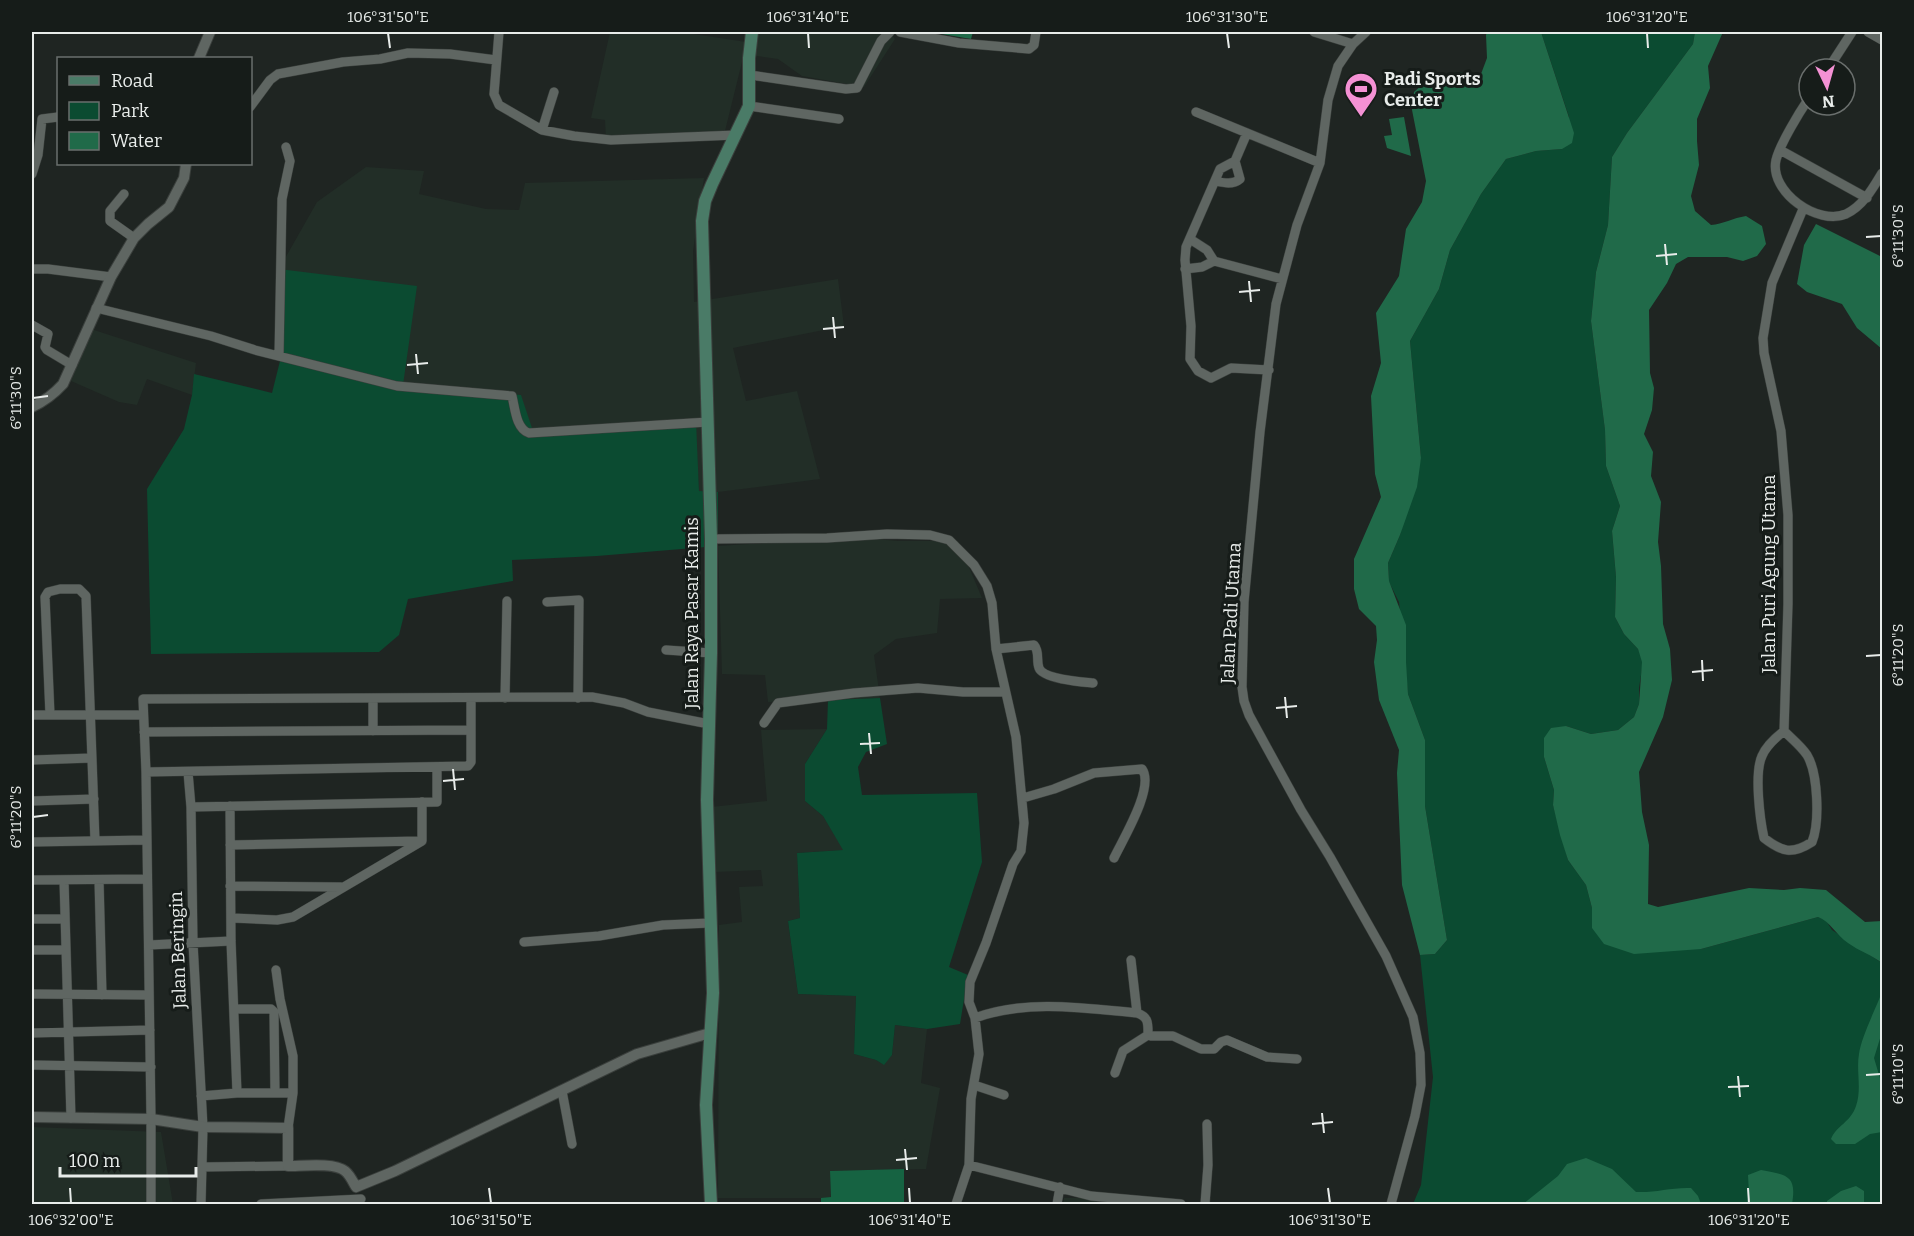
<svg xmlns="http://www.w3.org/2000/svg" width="1914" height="1236" font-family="Bitter,serif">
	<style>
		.built { fill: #222e27 }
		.green { fill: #0b4b31 }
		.forest { fill: #166342 }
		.water { fill: #206a49 }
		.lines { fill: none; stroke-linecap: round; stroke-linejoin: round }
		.minor-casing { stroke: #3a3f3c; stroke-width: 10 }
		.tertiary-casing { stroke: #3a3f3c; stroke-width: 12 }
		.secondary-casing { stroke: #3a3f3c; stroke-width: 14 }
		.minor { stroke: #5f6662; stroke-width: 9 }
		.tertiary { stroke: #5f6662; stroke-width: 10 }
		.secondary { stroke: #4a7b67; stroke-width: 12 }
		.ticks { fill: none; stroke: #e8ecea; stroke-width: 2 }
		.labels { text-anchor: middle; stroke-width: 6; stroke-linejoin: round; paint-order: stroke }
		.poi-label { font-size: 18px; font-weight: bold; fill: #e8ecea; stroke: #161c19; text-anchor: start }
		.street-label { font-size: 18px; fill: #e8ecea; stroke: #161c19 }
		.neatline { fill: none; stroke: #e8ecea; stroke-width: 2 }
		.ticks-label { font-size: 15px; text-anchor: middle; fill: #e8ecea }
	</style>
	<rect width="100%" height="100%" fill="#1f2522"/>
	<!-- built -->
	<path class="built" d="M610,32h71l65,10 4,-10h139l6,7 -31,48 -62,-11 -24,-17 -34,-5 -20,81 -118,5 -1,-20 -14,-2z
		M366,167l58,4 -5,23 67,15 33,1 6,-27 179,-5 -11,73 1,51 144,-23 6,47 -111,22 13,53 51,-10 23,88 -102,13 -19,-1 -4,-70 -164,7 -128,-43 -124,-116 38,-67z
		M91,329l105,34 -4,32 -45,-16 -10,26 -18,-3 -48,-21z
		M852,537l46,4h60l24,57 -42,1 -3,34 -41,6 -22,16 6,43 -112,4 -3,-27 -43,-1 -4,-128z
		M827,729l-22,35v37l18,15 21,34 -47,3 3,65 -12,3 10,73 58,2 -2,58 22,6 7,4 9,-9 3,-30 32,4 -6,54 19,5 -14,81 -96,2 1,27h-113l1,-273 23,-3 -3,-35 24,-1 -2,-16 -45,2 -5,-65 56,-6 -6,-71z
		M32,1127l129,5 12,72h-141z
		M1064,1198h54l1,6h-56z"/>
	<!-- green -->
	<path class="green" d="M1541,32h154l-2,12 -66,89 -15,24 -4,68 -12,47 -5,49 14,109 1,36 14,40 -8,25 4,46 -1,40 9,17 14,15 5,13 -4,26v16l-5,13 -16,13 -27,4 -25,-8 -22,31 10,33 -1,15 15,55 18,25 6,23v20l109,21 117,-32 7,2 7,11 50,33v241h-469l8,-19 12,-108 -13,-122 15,-1 12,-14 -22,-134v-66l-17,-46 -9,-92 -10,-20 -1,-19 12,-28 21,-77 -11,-117 29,-52 11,-39 31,-56 25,-35 30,-8 26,-2 7,-32z
		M279,269l138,17 -14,99 118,10 11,33 164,-7 3,70 19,1v54l-121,10 -85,4 1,21 -105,18 -9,36 -20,17 -228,2 -4,-165 37,-60 8,-34 2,-21 78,19 10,-40z
		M880,698l7,46 -21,8 -8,15 4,28 115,-2 5,69 -33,105 19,8 -8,49 -33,5 -32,-4 -3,30 -8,10 -8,-5 -22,-6 2,-58 -58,-2 -10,-73 12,-3 -3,-65 46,-3 -20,-34 -18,-15v-37l22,-35 1,-29z"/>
	<!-- forest -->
	<path class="forest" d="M904,1169v33l25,2h-108v-6l10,-1 -1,-26z"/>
	<!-- water -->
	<path class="water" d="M930,32h43l-2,7z
		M1487,32h54l33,101 -2,10 -10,6 -26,2 -30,8 -25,35 -31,56 -11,39 -29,52 11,117 -4,29 -17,48 -12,28 1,18 17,44v37l2,32 17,46v66l22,134 -12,14 -15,1 -18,-70 -5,-112 2,-23 -20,-50 -5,-38 3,-22 -1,-14 -17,-17 -5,-20v-30l27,-62 -6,-23 -4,-78 10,-33 -5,-50 23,-37 7,-47 16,-27 4,-21 -14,-71 2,-18 18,-16 29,-4 20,2 6,-16 -1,-23z
		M1695,32h28l-15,34 2,22 -13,31v22l2,24 -8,31 4,15 16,14c12,-1 22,-7 35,-9l16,10 4,18 -9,12 -14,5 -16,-4h-39l-12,7 -9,19 -18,27 1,63 4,15 -2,22 -8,24 9,18 -2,24 10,26 -3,40 3,24 2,58 7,25 2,31 -9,37 -24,55 3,40 7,33 -1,59 10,3 91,-19 35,2 16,-2 26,2 39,32 17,-1v42c-10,-8 -23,-12 -34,-20 -11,-7 -18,-22 -30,-26l-117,32 -67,5 -30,-10 -12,-16v-20l-6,-23 -18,-25 -8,-25 -7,-30 1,-15 -10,-33v-19l7,-10 15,-2 25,8 27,-4 16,-13 5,-13 3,-42 -4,-13 -14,-15 -9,-17 1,-40 -4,-46 8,-25 -14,-40 -1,-36 -14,-109 5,-49 12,-47 4,-68 15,-24 66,-89z
		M1404,117l7,39 -24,-8 -3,-12 8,-1 -3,-16z
		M1816,224l66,33v92l-25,-21 -15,-24 -35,-12 -10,-8 7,-39z
		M1882,992v40l-8,26 8,27v47l-12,2 -15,10h-19l-5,-5c5,-13 20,-17 25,-33 6,-17 0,-35 3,-52 2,-16 17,-46 23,-62z
		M1586,1158l26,11 24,23c19,1 36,-5 55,-4l7,8 3,8h-178l35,-28 9,-12z
		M1761,1170c26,5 36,5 31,34h-45l2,-11 -1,-18z
		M1856,1186l8,5v13h-37v-3l14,-10z"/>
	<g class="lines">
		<!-- minor casing -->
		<g class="minor-casing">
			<path id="minor" d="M499,32l-5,62 5,11 43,25 32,6 37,4 125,-5
				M900,32l59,11 70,6 5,-4 2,-13
				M1314,32l39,12
				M1366,32l-13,12 -15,22 -10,34 -8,63 -23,62 -21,79 -16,128 -16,170 -2,85 2,14 5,14 52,95 29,47 56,99 27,61 7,36 1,32 -6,31 -24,88
				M1868,32l14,8
				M1828,69l24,-37
				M750,75l96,14 11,-1 24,-47 9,-9
				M1809,98c-10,15 -29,46 -33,62 -7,32 42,66 70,54 17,-8 27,-26 36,-41
				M749,106l90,13
				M250,107l20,-27 8,-6 65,-12 37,-3 28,-6 42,1 46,6
				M1196,112l124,51
				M542,130l12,-38
				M1247,133l-12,28 -15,8 -34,78 -1,13 6,66 -1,33 8,12 13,7 20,-10 38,2
				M1780,150l87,48
				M32,174l6,-19 4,-36 16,-2
				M1216,181c8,2 17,4 24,-2l-5,-18
				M124,194l-14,17v10l24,17
				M1214,261l68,18
				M32,269h16l63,8
				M1185,269l17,-2 12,-6 -7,-11 -17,-11
				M96,308l115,28 44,14 142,36 115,10c3,12 4,33 17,37l179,-11
				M32,325l16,9 -3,13 2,3 25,15
				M279,356l3,-157 8,-38 -4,-14
				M711,539l116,-1 60,-4 43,1 19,5 25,25 13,21 5,17 4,46 20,88 8,86 -3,28 -8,13 -27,79 -16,39 -1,20 6,16 4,36 -8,45 -2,66 -13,39
				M547,602l32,-2 -1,98
				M996,649l38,-4c6,7 2,15 5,23 4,11 44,14 54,15
				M666,650l45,3
				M505,698l2,-97
				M373,699v32
				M32,715h111
				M50,715l-5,-118 3,-5 12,-3h19l7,7 9,245
				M764,723l14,-20 76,-10 64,-5 45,4h42
				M1784,731c-9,7 -18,15 -22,25 -8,17 -2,64 2,82 18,14 28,17 48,4 8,-20 6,-69 -5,-87 -6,-9 -15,-16 -23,-24l4,-127v-89l-7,-84 -17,-78 -1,-15 9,-55 31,-74
				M144,732l327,-2
				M32,760l60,-2
				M146,772l322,-6 3,-4v-64
				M188,772l3,35 2,136 10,184 -2,77
				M1023,798l31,-9 40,-16 48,-4c13,18 -19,70 -28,89
				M32,801l62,-2
				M230,806l1,135 6,152
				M191,807l246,-5v-35
				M32,842l115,-2
				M230,845l189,-4
				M32,880l115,-1
				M64,880l7,238
				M99,880l3,115
				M230,886l111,1
				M232,918l45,2 16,-3 129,-76v-39
				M32,919h33
				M524,942l75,-6 64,-11 47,-2
				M149,945l82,-4
				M32,950h33
				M1131,960l6,53
				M276,970l4,29 13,57v37l-5,35
				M32,994l116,1
				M234,1009h37l3,3 1,81
				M975,1018c51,-19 110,-10 162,-5 12,4 11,11 11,22l3,1h22l28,13h13l7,-7 6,-2 40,17 30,2
				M32,1033l118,-3
				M32,1065l119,2
				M1115,1073l8,-22 25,-16
				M974,1085l30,10
				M562,1091l10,53
				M201,1096l36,-3h56
				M969,1165l122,31 90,8
				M202,1167l86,-1
				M151,1204v-85l-5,-347 -3,-73 449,-2 32,6 24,9 61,12
				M261,1204l100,-5
				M1057,1204l3,-17
				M1205,1204l3,-39 -1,-41"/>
		</g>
		<!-- tertiary casing -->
		<g class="tertiary-casing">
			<path id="tertiary" d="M199,58l11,-26
				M32,407c13,-6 21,-12 31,-23l48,-107 23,-39 14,-14 21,-17 15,-29 2,-14
				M32,1117l119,2 52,8 85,1v38c14,0 46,-4 57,5 5,4 8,11 11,16l39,-16 242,-117 73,-21"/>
		</g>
		<!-- secondary casing -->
		<g class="secondary-casing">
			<path id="secondary" d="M711,1204l-5,-99 7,-112 -6,-193 4,-147v-114l-9,-318 3,-20 7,-17 37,-78v-48l3,-26"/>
		</g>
		<!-- minor -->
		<use href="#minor" class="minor"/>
		<!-- tertiary -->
		<use href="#tertiary" class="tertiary"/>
		<!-- secondary -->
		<use href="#secondary" class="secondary"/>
	</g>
	<!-- ticks -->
	<path class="ticks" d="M388,33l2,15M808,33l1,15M1227,33l2,15M1647,33l1,15M1866,237l15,-1M1665,244l2,21M1656,256l21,-2M1249,281l2,21M1239,292l21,-2M833,317l2,21M823,329l21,-2M416,354l2,20M407,365l21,-2M33,398l15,-2M1866,656l15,-1M1702,660l1,21M1692,672l21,-2M1285,697l2,21M1276,708l21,-2M869,733l2,21M860,744l20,-1M453,769l2,21M443,781l21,-2M33,817l15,-2M1866,1075l15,-1M1738,1076l2,21M1728,1087l21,-1M1322,1113l2,20M1312,1124l21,-2M905,1149l2,21M896,1160l21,-2M70,1188l1,15M489,1188l2,15M909,1188l1,15M1328,1188l2,15M1748,1188l1,15"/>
	<!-- icons -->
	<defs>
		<g id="stadium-pin" transform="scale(1.725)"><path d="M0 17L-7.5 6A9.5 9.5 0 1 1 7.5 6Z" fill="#f491d4" stroke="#161c19"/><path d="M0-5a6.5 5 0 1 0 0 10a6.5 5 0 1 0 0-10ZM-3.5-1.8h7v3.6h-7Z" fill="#111"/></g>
	</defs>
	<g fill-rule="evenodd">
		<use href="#stadium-pin" x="1361" y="89"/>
	</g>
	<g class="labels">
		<!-- poi labels -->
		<g class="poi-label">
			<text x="1384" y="85">Padi Sports<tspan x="1384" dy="21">Center</tspan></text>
		</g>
		<!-- street labels -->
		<g class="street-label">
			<text transform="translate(1769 574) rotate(-90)" y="6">Jalan Puri Agung Utama</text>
			<text transform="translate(692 613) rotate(-90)" y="6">Jalan Raya Pasar Kamis</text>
			<text transform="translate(1231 613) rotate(-87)" y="6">Jalan Padi Utama</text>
			<text transform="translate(178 950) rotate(-92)" y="6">Jalan Beringin</text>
		</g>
	</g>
	<!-- border -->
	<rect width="1914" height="1236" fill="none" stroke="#161c19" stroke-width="66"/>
	<!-- legend -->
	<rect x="57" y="57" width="195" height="108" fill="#161c19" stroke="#6a6f6d" stroke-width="1.5"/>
	<rect x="69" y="76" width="30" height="9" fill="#4a7b67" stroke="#6a6f6d" stroke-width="1.5"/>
	<text x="111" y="87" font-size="18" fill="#e8ecea">Road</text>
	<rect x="69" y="102" width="30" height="18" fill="#0b4b31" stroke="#6a6f6d" stroke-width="1.5"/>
	<text x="111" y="117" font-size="18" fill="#e8ecea">Park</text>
	<rect x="69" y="132" width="30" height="18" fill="#206a49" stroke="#6a6f6d" stroke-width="1.5"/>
	<text x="111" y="147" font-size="18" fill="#e8ecea">Water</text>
	<!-- north arrow -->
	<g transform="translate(1827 87) rotate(175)"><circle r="28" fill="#161c19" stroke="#6a6f6d" stroke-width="1.5"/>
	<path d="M0-4.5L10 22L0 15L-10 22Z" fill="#f491d4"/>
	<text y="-9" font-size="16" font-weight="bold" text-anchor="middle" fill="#e8ecea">N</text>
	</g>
	<!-- scale -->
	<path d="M60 1167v9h136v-9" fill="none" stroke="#e8ecea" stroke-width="3"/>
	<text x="69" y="1167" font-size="18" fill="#e8ecea" stroke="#161c19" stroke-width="4.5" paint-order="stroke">100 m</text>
	<rect x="33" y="33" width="1848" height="1170" class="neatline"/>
	<g class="ticks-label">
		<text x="388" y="22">106°31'50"E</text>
		<text x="808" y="22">106°31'40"E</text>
		<text x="1227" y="22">106°31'30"E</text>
		<text x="1647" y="22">106°31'20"E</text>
		<text transform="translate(1898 236) rotate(-90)" y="5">6°11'30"S</text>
		<text transform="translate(16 398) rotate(-90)" y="5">6°11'30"S</text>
		<text transform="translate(1898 655) rotate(-90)" y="5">6°11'20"S</text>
		<text transform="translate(16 817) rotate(-90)" y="5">6°11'20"S</text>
		<text transform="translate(1898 1074) rotate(-90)" y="5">6°11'10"S</text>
		<text x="71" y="1225">106°32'00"E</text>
		<text x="491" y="1225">106°31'50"E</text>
		<text x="910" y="1225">106°31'40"E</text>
		<text x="1330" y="1225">106°31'30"E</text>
		<text x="1749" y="1225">106°31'20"E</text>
	</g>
</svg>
